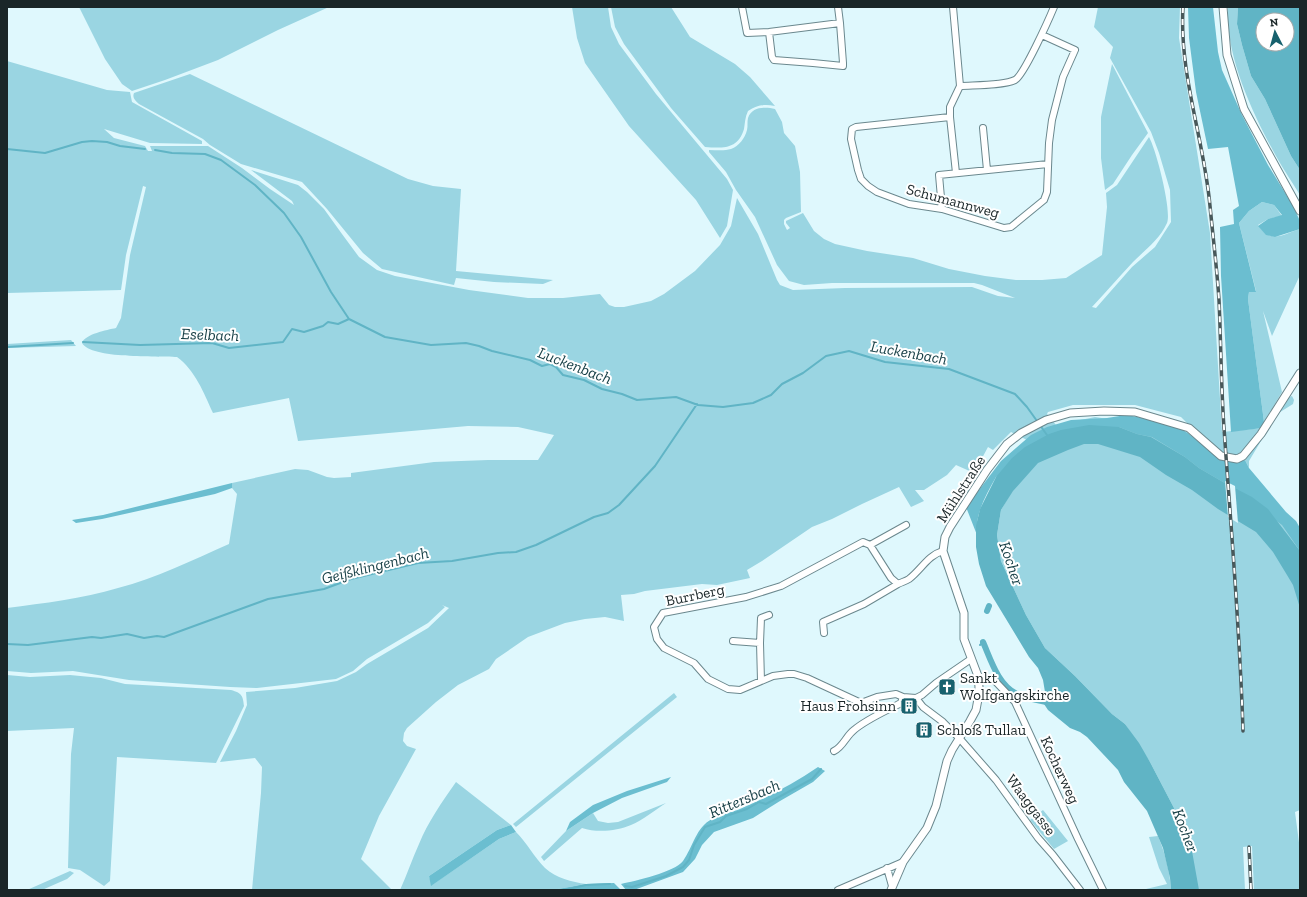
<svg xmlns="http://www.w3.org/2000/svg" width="1307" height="897" font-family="'Zilla Slab',serif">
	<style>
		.green { fill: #9ad5e2 }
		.forest { fill: #6bbed0 }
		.water { fill: #60b4c5; fill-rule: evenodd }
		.pier { fill: #dff8fd }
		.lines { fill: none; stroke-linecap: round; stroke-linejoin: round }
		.stream { stroke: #60b4c5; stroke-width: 2 }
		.canal { stroke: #60b4c5; stroke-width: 6 }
		.minor-casing { stroke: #6b888e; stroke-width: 8 }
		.tertiary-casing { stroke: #6b888e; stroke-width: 9 }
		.minor { stroke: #fff; stroke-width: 6 }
		.tertiary { stroke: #fff; stroke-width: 7 }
		.rail-casing { stroke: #48585a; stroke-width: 3.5 }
		.rail { stroke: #fff; stroke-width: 2; stroke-dasharray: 6; stroke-linecap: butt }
		.labels { text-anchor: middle; stroke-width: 4; stroke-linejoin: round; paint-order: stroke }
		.street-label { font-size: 15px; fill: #1a2628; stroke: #fff }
		.poi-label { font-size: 15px; fill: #1a2628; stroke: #fff; text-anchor: start }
		.water-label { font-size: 16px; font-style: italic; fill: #184047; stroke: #fff }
	</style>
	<rect width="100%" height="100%" fill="#dff8fd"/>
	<!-- green -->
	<path class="green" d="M79,7h250l-51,23 -60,30 -53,20 -33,11 -10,-7 -17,-25z
		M572,7h36l3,20 8,17 37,50 71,85 6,11 -6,36 -7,12 -24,-38 -67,-74 -44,-63 -8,-25z
		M611,7h60l19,30 45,27 15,13 25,29c-11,-2 -18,-1 -27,5 -3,6 -3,12 -4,18 -6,21 -22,19 -39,18l-34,-39 -47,-64 -9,-17z
		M1098,7h82l-1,31 31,195 12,199 40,-4 -12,18 -9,7 -5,2 -11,-1 -27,-20 -17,-17 -46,-12h-62l-25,7 -1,2 9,11 39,-8 53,8 152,108v277l-5,2 5,38v40h-46l-2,-44 -9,1 2,43h-54l-12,-68 -5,-14 -24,-46 -25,-38 -13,-10 -37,-38 -30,-28 -19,-33 -25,-54 -4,-26 4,-25 38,-64 -28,-14 -18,18 -5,-3 -14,26 -18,-8 -9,10 -23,15h-9l9,11 -13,6 -12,-20 -37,17 -30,15 -20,8 -50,34 -15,9 3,8 -33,7 -15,-1 -57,7 -11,3 -13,1 3,26 -19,-4 -20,2 -20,4 -37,14 -32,22 -7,10 -31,16 -22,17 -29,26 -3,5 -1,8 4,5 9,3 -37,67 -18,43 31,31h-140l9,-97 1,-26 -7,-9 -35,4 16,-31 11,-26 -1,-13 49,-4 42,-7 19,-9 11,-8 61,-36 21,-20 -7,-3 3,2 -17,16 -61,36 -14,12 -17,8 -79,9 -27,-1 -101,-7 -56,-9 -42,2 -24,-2v-63c37,-5 75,-9 111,-20 38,-10 75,-28 111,-44l8,-50 -5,-6v-5l63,-14 13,1 19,7 7,1 17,-1v-4l83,-11 54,-2h50l16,-25 -36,-8 -50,-1 -170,15 -9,-43 -76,15c-9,-20 -18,-43 -36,-56 -19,-1 -86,2 -95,-14 3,-9 25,-13 34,-15l5,-10 9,-63 16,-68 -3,-1 -17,69 -5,35 -114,3v-232l100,29 23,2 2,10 70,39v3l-52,-1 -46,-14 10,9 31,8 3,5h4l-2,-5h58l34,22 28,21 24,16 -2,-4 -41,-31 47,15 9,7 17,17 18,25 17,23 18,13 18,6 74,14 59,8h35l37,-4 9,11 6,2h9l27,-6 13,-7 31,-23 25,-26 11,-19 6,-28 21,36 19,46 3,5 13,5 52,-2 127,-1 26,9 17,2 -33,-13 -8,-2h-142l-28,2 -15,-4 -12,-16 -22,-48 -19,-27 -10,-18 -17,-20v-2c7,0 16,1 22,-1 8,-3 14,-11 16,-19 1,-4 0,-8 1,-12 4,-12 18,-11 27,-9l7,13 2,11 11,13 5,26 1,40 -15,6 -2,2v4l3,6 3,-2 -4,-5v-2l17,-8 11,18 10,8 11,5 32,7 46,7 36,11 36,7 31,4h26l24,-2 36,-23 5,-48 -1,-14 11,-8 32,-48c7,12 23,74 18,86 -7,16 -22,27 -34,39 -14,15 -27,30 -41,45l4,1 36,-41 23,-20 16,-25 -1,-32 -11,-37 -8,-21 -41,-74 3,-11 -19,-20z
		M1228,7h10l-1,17 5,21 9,31 14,23 26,57 9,14v25c-8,-13 -17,-26 -24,-39 -23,-42 -51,-100 -48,-149z
		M1112,64l36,69 -16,22 -19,29 -8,6 -4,-32v-41z
		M190,74l218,105 25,7 28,3 -5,82 97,9 -10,4 -49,-2 -38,-4 -2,7 -72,-16 -19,-16 -36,-44 -25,-27 -61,-18 -31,-19 -7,-6 -64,-35c-4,-4 -7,-6 -5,-11z
		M1262,202l12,3 8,11 -14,3 -10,6c14,19 23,10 42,4v46l-28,61 -9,-25 19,81 -18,30 -16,-123 1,-7 7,-1 -17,-68 10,-12z
		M71,340l5,6 -69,2v-4z
		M1292,396l2,4 -1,4 -16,10 -28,47v7l-4,-8 9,-12 33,-50z
		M7,675l23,2 40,-2 31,3 24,6 106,6c11,3 12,6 13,16l-28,57 -99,-6 -7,124 -6,5 -24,-16 -12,-2 3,-114 3,-26 -67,3z
		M674,693l3,4 -161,130 -3,-3z
		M456,782l55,43 -14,5 -68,46 3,9 67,-46 17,-7c11,11 18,25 29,36 11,10 27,14 41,16l-34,6h-152c7,-15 12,-31 19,-46 9,-22 23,-42 37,-62z
		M666,803c-11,7 -23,17 -35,22 -14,6 -34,8 -49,3l-38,33 -3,-4 25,-26 27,-18 5,8 10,2 10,-1z
		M1043,810l25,31 -14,8 -24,-29z
		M1158,836c7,17 12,36 13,54h-24l-1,-1 21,-5 -8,-16 -10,-31z
		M70,871l4,2 -7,6 -25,11h-15z"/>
	<!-- forest -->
	<path class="forest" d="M1188,7h25l5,45 4,18 20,45 26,50 24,39 8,17v8l-25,8 -9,-2 -8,-9 10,-7 14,-4 -8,-10 -12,-3 -13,9 -10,12 17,69h-7l-1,7 16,123 -2,6 -31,4 -10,-156 -1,-49 14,-3 -1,-14 6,-4 -11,-59 -20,2 -12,-57 -7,-54z
		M1126,415c14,2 28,5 42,10 5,1 11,2 15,5 19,11 37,39 62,30l4,8 37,44 10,9 4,7v23l-18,-26 -59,-43 -24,-14 -14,-11 -33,-20 -15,-3 -18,-7 -123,50c-10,18 -21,36 -19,58l-11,-28 35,-46 30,-26 16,-8 24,-7 36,-2z
		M232,483v5l-17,6 -113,25 -26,4 -4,-3 31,-5z
		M818,767l7,4 -12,11 -33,19 -27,17 -39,14 -12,13 -7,14 -12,13 -49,18h-8l-5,-6c14,-3 54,-12 62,-23 10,-14 13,-34 29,-42 8,-5 19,-6 28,-10 28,-12 53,-25 78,-42z
		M671,777l-4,5 -45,16 -29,15 -27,18 4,-9 23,-17 34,-14z
		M511,825l5,7 -17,7 -68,47 -2,-10 68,-46z
		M614,883l7,7h-69l34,-6z"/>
	<!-- water -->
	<path class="water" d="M1238,7h62v163l-9,-14 -26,-57 -14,-23 -9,-31 -5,-21zM1263,20h24v24h-24z
		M1089,425l30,2 18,7 14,3 34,20 14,11 24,14 29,15 16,12 32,42v57l-7,-23 -6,-10 -14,-23 -17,-20 -38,-23 -26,-19 -26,-15 -26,-18 -42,-13h-14l-16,6 -30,13 -25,28 -12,19 -4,25 4,26 25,54 19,33 30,28 37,38 13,10 14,19 11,19 24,46 12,33 6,10 7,39h-28l-1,-12 -7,-30 -16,-37 -23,-29 -6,-12 -31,-33 -7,-5 -10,-4 -22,-18 -4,-6 1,-12 -2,-12 -5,-12 -9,-11 -43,-71 -7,-22 -3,-17v-21l4,-17 16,-32 16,-19 13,-11 24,-13 12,-4z"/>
	<!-- pier -->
	<path class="pier" d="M1225,481l10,5 3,37 -10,-6z"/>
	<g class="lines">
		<!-- stream -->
		<path class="stream" d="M7,149l38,4 37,-11 10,-1 15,1 13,4 25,3
			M155,150l17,3 33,1 16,6 34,25 29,28 17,24 30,55 18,27 36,18 46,8 35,-2 13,3 13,5 38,9 12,6 8,-2 6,3 7,8 21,5 18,9 20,5 15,6 39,-3 22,8 25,2 30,-4 18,-8 11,-11 21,-11 23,-17 23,-5 36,11 64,7 66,25 12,13 20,28
			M83,342l57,3 72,-2 17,5 54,-6 9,-13 12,3 19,-6 5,-4 10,2 11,-5
			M7,347l66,-4
			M7,644l21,1 64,-8 9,1 26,-4 17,4 13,-2 7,1 104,-38 56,-10 27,-10 67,-16 34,-2 46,-8 18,-1 20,-7 58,-28 14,-4 11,-8 36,-39 42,-62
			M980,645l3,-3
			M625,886l7,1 34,-11 17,-9 6,-7 5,-15 11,-18 15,-5 6,-6 21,-7 12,-7 7,2 46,-25 9,-10
			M564,890l22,-5 24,-1"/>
		<!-- canal -->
		<path class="canal" d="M987,611l2,-5
			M983,642c8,18 15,43 34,52 9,5 24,7 34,9"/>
		<!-- minor casing -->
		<g class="minor-casing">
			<path id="minor" d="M742,7l5,26 22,-1 71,-9 -2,-16
				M953,7l7,79 -10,21v10l6,56
				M769,32l3,25 2,3 39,3 30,3v-3l-3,-40
				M960,86c15,-1 42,0 55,-6 9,-5 34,-61 39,-73
				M950,117l-94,10 -4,2 -1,10 7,31 3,9 7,7 9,6 32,12 33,5 62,19 7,-1 33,-27 3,-8 2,-49 3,-23 11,-43 12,-27 -33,-15
				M983,128l4,42
				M942,209l-3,-34 109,-11
				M870,545l36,-20
				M943,551c-15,4 -22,19 -34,28 -3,2 -7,3 -11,5l-7,-6 -21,-33 -7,-3 -82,44 -35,11 -83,16 -9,14 3,12 7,9 30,15 14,16 20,10 12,1 33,-14 15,-2h6l13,4 54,25 16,-6 19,-3 7,3 13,1 6,-3 14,-12 35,-24
				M824,633l-1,-11 41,-18 34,-20
				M733,641l27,2 1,38
				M760,643l1,-25 8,-3
				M978,676l17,5 20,21 63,137 25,51
				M916,698l7,9 20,15 17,17 36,41 42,58 15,17 27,35
				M834,751c9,-4 12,-15 20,-21 13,-11 32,-19 47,-27l2,-6
				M887,868l5,18
				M838,890l65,-28"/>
		</g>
		<!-- tertiary casing -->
		<g class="tertiary-casing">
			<path id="tertiary" d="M1223,7l4,48 17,54 56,102
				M891,890l12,-28 24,-34 9,-22 11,-45 5,-11 18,-29 6,-11 2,-11 1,-12 -1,-11 -14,-37v-26l-21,-62 2,-14 5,-10 37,-57 20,-26 14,-11 25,-13 24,-7 34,-2 31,1 54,16 32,28 16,3 6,-3 18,-22 39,-61"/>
		</g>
		<!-- minor -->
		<use href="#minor" class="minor"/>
		<!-- tertiary -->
		<use href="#tertiary" class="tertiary"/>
		<!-- rail casing -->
		<g class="rail-casing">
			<path id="rail" d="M1183,7c-4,68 21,132 27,199 3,31 7,63 9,94 2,43 2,86 5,128 7,101 16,202 19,303
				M1249,847l2,43"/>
		</g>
		<!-- rail -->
		<use href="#rail" class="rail"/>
	</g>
	<!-- icons -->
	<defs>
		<g id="church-square" transform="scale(0.9)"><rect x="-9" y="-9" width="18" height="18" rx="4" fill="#17616e" stroke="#fff"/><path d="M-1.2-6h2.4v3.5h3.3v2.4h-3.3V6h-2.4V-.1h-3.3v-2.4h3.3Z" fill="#fff"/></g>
		<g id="building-square" transform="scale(0.9)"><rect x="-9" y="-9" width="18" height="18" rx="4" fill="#17616e" stroke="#fff"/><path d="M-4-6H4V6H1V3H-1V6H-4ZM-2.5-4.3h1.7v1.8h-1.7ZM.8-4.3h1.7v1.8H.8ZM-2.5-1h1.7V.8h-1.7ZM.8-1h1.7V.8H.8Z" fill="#fff"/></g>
	</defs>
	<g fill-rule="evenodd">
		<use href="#church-square" x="947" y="687"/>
		<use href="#building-square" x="909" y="706"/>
		<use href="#building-square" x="924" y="730"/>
	</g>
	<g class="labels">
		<!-- street labels -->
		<g class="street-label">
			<text transform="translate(953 201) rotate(15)" y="5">Schumannweg</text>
			<text transform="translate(961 489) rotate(-57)" y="5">Mühlstraße</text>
			<text transform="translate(695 595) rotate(-12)" y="5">Burrberg</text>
			<text transform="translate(1060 770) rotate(65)" y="5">Kocherweg</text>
			<text transform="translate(1031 805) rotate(53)" y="5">Waaggasse</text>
		</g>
		<!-- poi labels -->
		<g class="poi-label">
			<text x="960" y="683">Sankt<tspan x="960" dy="17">Wolfgangskirche</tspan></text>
			<text x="896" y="711" text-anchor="end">Haus Frohsinn</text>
			<text x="937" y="735">Schloß Tullau</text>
		</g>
		<!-- water labels -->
		<g class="water-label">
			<text transform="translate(210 334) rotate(2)" y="6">Eselbach</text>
			<text transform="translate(909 352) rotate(10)" y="6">Luckenbach</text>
			<text transform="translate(575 365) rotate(21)" y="6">Luckenbach</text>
			<text transform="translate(1012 563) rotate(71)" y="6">Kocher</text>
			<text transform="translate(375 565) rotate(-14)" y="6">Geißklingenbach</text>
			<text transform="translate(744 798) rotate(-23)" y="6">Rittersbach</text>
			<text transform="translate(1186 830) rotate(69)" y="6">Kocher</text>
		</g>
	</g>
	<!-- border -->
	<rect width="1307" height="897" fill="none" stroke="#1a2628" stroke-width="16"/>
	<!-- north arrow -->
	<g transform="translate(1275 32) rotate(354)"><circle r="19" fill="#ffffff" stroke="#a3a8a9"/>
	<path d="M0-3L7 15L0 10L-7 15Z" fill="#17616e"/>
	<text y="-6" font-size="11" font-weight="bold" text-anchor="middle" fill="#1a2628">N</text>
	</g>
</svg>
